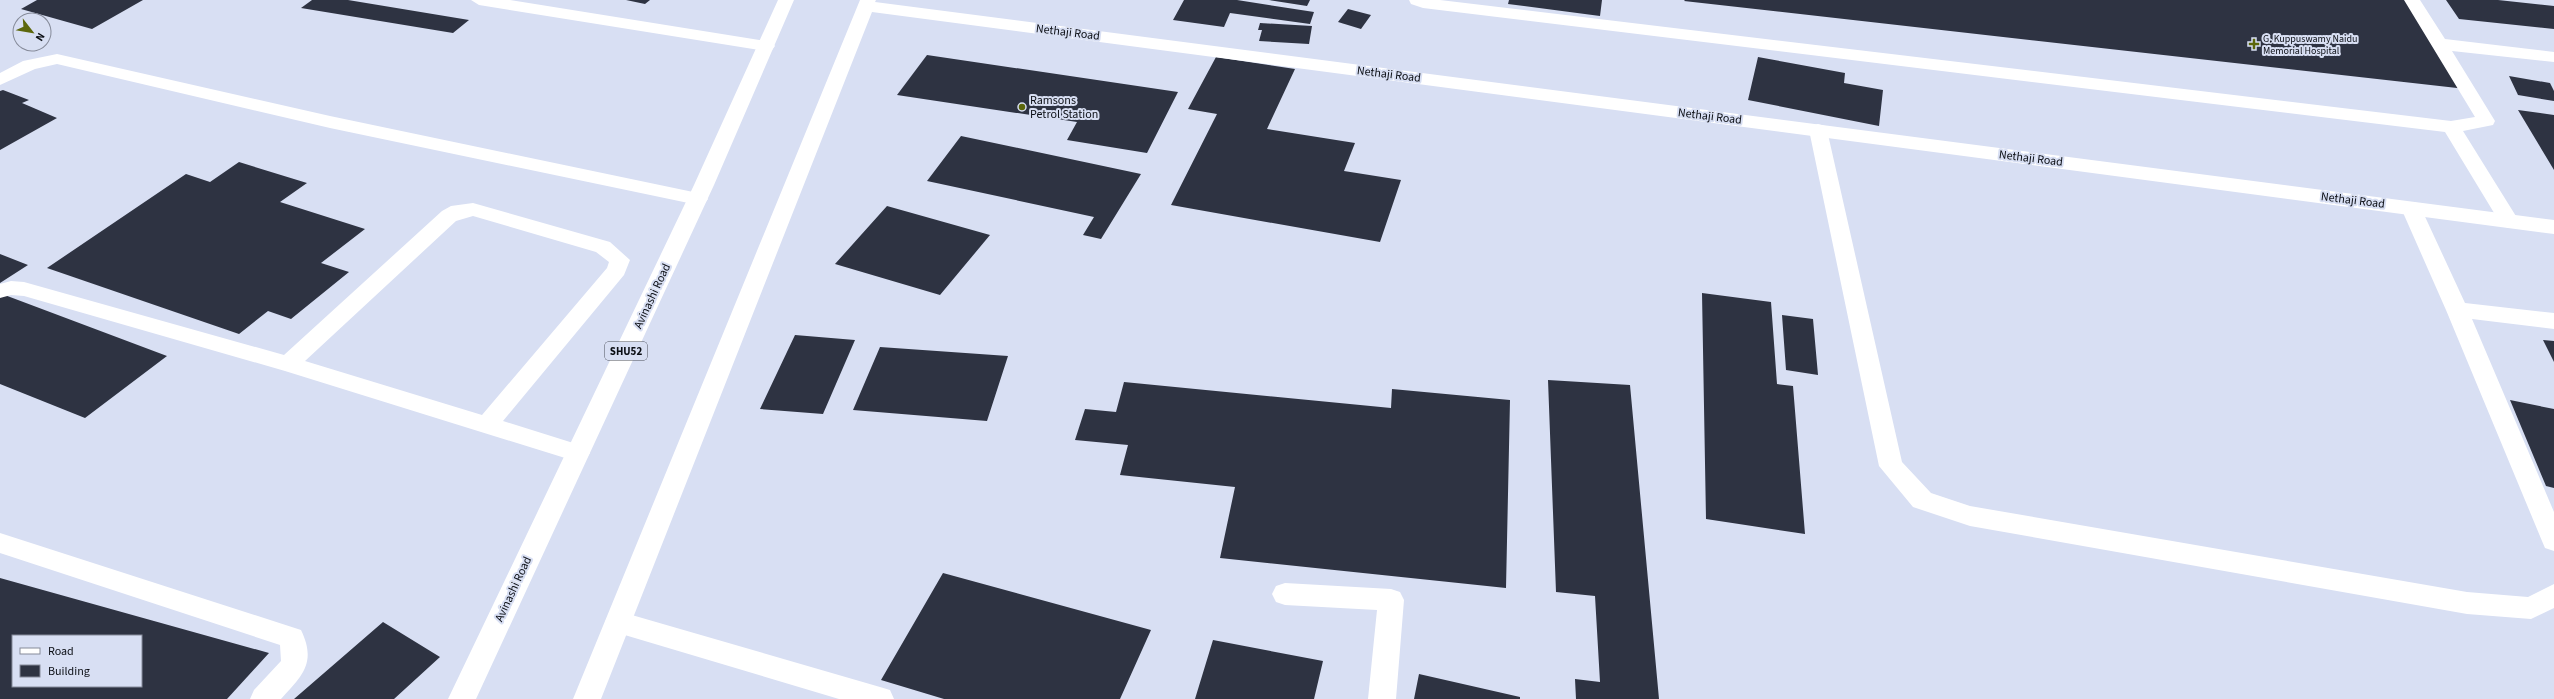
<svg xmlns="http://www.w3.org/2000/svg" width="2554" height="699" font-family="'Source Sans 3',sans-serif">
	<style>
		.building { fill: #2e3342; fill-rule: evenodd }
		.lines { fill: none; stroke-linecap: round; stroke-linejoin: round }
		.minor { fill: #fff; fill-rule: evenodd }
		.major { fill: #fff; fill-rule: evenodd }
		.poi-dot { fill: #5c670c; stroke: #d8dff3; stroke-width: 1.5 }
		.labels { text-anchor: middle; stroke-width: 4; stroke-linejoin: round; paint-order: stroke }
		.far-poi-label { font-size: 10px; fill: #0b0e14; stroke: #d8dff3; text-anchor: start }
		.shield { fill: #d8dff3; stroke: #484d57; stroke-width: 1 }
		.shield-label { font-size: 11px; font-weight: bold; fill: #0b0e14 }
		.street-label { font-size: 12px; fill: #0b0e14; stroke: #d8dff3 }
		.poi-label { font-size: 12px; fill: #0b0e14; stroke: #d8dff3; text-anchor: start }
	</style>
	<rect width="100%" height="100%" fill="#d8dff3"/>
	<!-- building -->
	<path class="building" d="M37,0h106l-51,29 -71,-20z
		M312,0h36l121,20 -16,13 -152,-25z
		M626,0h24l-5,4z
		M1184,0h53l77,12 -4,12 -80,-11 -6,14 -51,-7z
		M1269,0h41l-3,6z
		M1509,0h93l-2,16 -92,-12z
		M1685,0h725l56,89 -782,-88z
		M2446,0h52l56,6v23l-95,-10z
		M1348,9l23,6 -10,14 -23,-7z
		M1260,23l52,3 -3,18 -50,-3 3,-11h-4z
		M927,55l251,37 -31,61 -80,-13 10,-18 -180,-27z
		M1216,57l79,12 -28,60 88,14 -11,28 57,9 -21,62 -209,-37 46,-91 -29,-5z
		M1758,57l87,16 -1,10 39,7 -4,36 -131,-26z
		M2509,76l41,7 4,8v10l-36,-6z
		M3,90l26,10 -7,3 35,15 -57,32v-59z
		M2518,110l36,5v55z
		M961,136l180,38 -40,65 -18,-4 11,-18 -167,-36z
		M239,162l68,21 -27,19 85,27 -44,34 28,9 -58,47 -23,-8 -29,23 -192,-66 139,-94 24,8z
		M887,206l103,29 -50,60 -105,-31z
		M0,254l28,11 -28,18z
		M1702,293l69,9 6,82 16,2 12,148 -99,-15z
		M2,294l165,62 -82,62 -85,-34v-88z
		M1782,315l31,4 5,56 -32,-5z
		M795,335l60,5 -32,74 -63,-5z
		M2543,340l11,1v21z
		M880,347l128,9 -21,65 -134,-11z
		M1548,380l82,5 29,314h-83l-1,-20 25,3 -5,-86 -39,-4z
		M1124,382l267,26 1,-19 118,11 -4,188 -286,-30 15,-71 -115,-12 8,-30 -53,-5 10,-31 31,3z
		M2510,400l44,9v79l-8,-2z
		M943,573l208,57 -31,69h-176l-63,-19z
		M0,578l269,75 -42,46h-227zM13,636h128v50h-128z
		M383,622l57,35 -46,42h-100z
		M1213,640l110,21 -9,38h-119z
		M1419,674l101,23v2h-106z"/>
	<g class="lines">
		<!-- minor -->
		<path class="minor" d="M471,0h39l256,41 6,1 3,4 -3,4 -6,1 -287,-46z
			M1409,0h31l1011,121 24,-4 -71,-117h16l25,39 109,13v10l-102,-11 43,70 -2,4 -30,6 56,90 -3,5 -7,2 -7,-2 -57,-94 -1022,-124 -12,-4z
			M57,54l273,62 368,77 7,2 3,4 -3,4 -7,2 -368,-77 -273,-64 -22,5 -35,16v-12l23,-12z
			M1818,124l7,2 2,4 75,332 29,31 39,13 497,86 61,5 26,-13v24l-23,11 -64,-5 -497,-88 -57,-19 -34,-41 -70,-336 2,-4z
			M2411,202l7,1 3,5 44,95 89,10v16l-82,-10 82,193v39l-9,-3 -3,-7 -96,-231 -45,-102 3,-5z
			M473,203l137,39 20,18 -6,15 -121,146 83,26 4,6 -4,6 -8,3 -293,-91 -261,-75 -13,-1 -11,3v-14l11,-3 13,1 260,73 158,-144 9,-5zM473,216l123,36 13,10 -2,6 -125,147 -177,-54 151,-140z
			M0,533l301,97c16,33 1,46 -20,69h-31l4,-9 27,-29 -1,-16 -280,-92z
			M1285,583l106,6 9,3 4,8 -8,99h-28l9,-89 -92,-5 -9,-3 -4,-8 4,-8z
			M618,611l262,76 10,3 4,9h-55l-221,-66 -9,-3 -4,-8 4,-8z"/>
		<!-- major -->
		<path class="major" d="M778,0h16l-80,185 -238,514h-28l246,-514z
			M860,0h16l-1,2 1679,218v14l-1682,-222 -271,687h-28z"/>
	</g>
	<!-- markers -->
	<g class="poi-dot">
		<path d="M2252 38h4v4h4v4h-4v4h-4v-4h-4v-4h4z"/>
		<circle cx="1022" cy="107" r="4"/>
	</g>
	<g class="labels">
		<!-- far-poi labels -->
		<g class="far-poi-label">
			<text x="2263" y="42">G. Kuppuswamy Naidu<tspan x="2263" dy="12">Memorial Hospital</tspan></text>
		</g>
		<!-- shield labels -->
		<rect class="shield" x="605" y="342" width="42" height="18" rx="3"/>
		<g class="shield-label">
			<text x="626" y="355">SHU52</text>
		</g>
		<!-- street labels -->
		<g class="street-label">
			<text transform="translate(1068 32) rotate(7)" y="4">Nethaji Road</text>
			<text transform="translate(1389 74) rotate(7)" y="4">Nethaji Road</text>
			<text transform="translate(1710 116) rotate(7)" y="4">Nethaji Road</text>
			<text transform="translate(2031 158) rotate(7)" y="4">Nethaji Road</text>
			<text transform="translate(2353 200) rotate(7)" y="4">Nethaji Road</text>
			<text transform="translate(652 296) rotate(-65)" y="4">Avinashi Road</text>
			<text transform="translate(513 589) rotate(-65)" y="4">Avinashi Road</text>
		</g>
		<!-- poi labels -->
		<g class="poi-label">
			<text x="1030" y="104">Ramsons<tspan x="1030" dy="14">Petrol Station</tspan></text>
		</g>
	</g>
	<!-- legend -->
	<rect x="12" y="635" width="130" height="52" fill="#d8dff3" stroke="#868b9a"/>
	<rect x="20" y="648" width="20" height="6" fill="#ffffff" stroke="#868b9a"/>
	<text x="48" y="655" font-size="12" fill="#0b0e14">Road</text>
	<rect x="20" y="665" width="20" height="12" fill="#2e3342" stroke="#868b9a"/>
	<text x="48" y="675" font-size="12" fill="#0b0e14">Building</text>
	<!-- north arrow -->
	<g transform="translate(32 32) rotate(121)"><circle r="19" fill="#d8dff3" stroke="#868b9a"/>
	<path d="M0-3L7 15L0 10L-7 15Z" fill="#5c670c"/>
	<text y="-6" font-size="11" font-weight="bold" text-anchor="middle" fill="#0b0e14">N</text>
	</g>
</svg>
